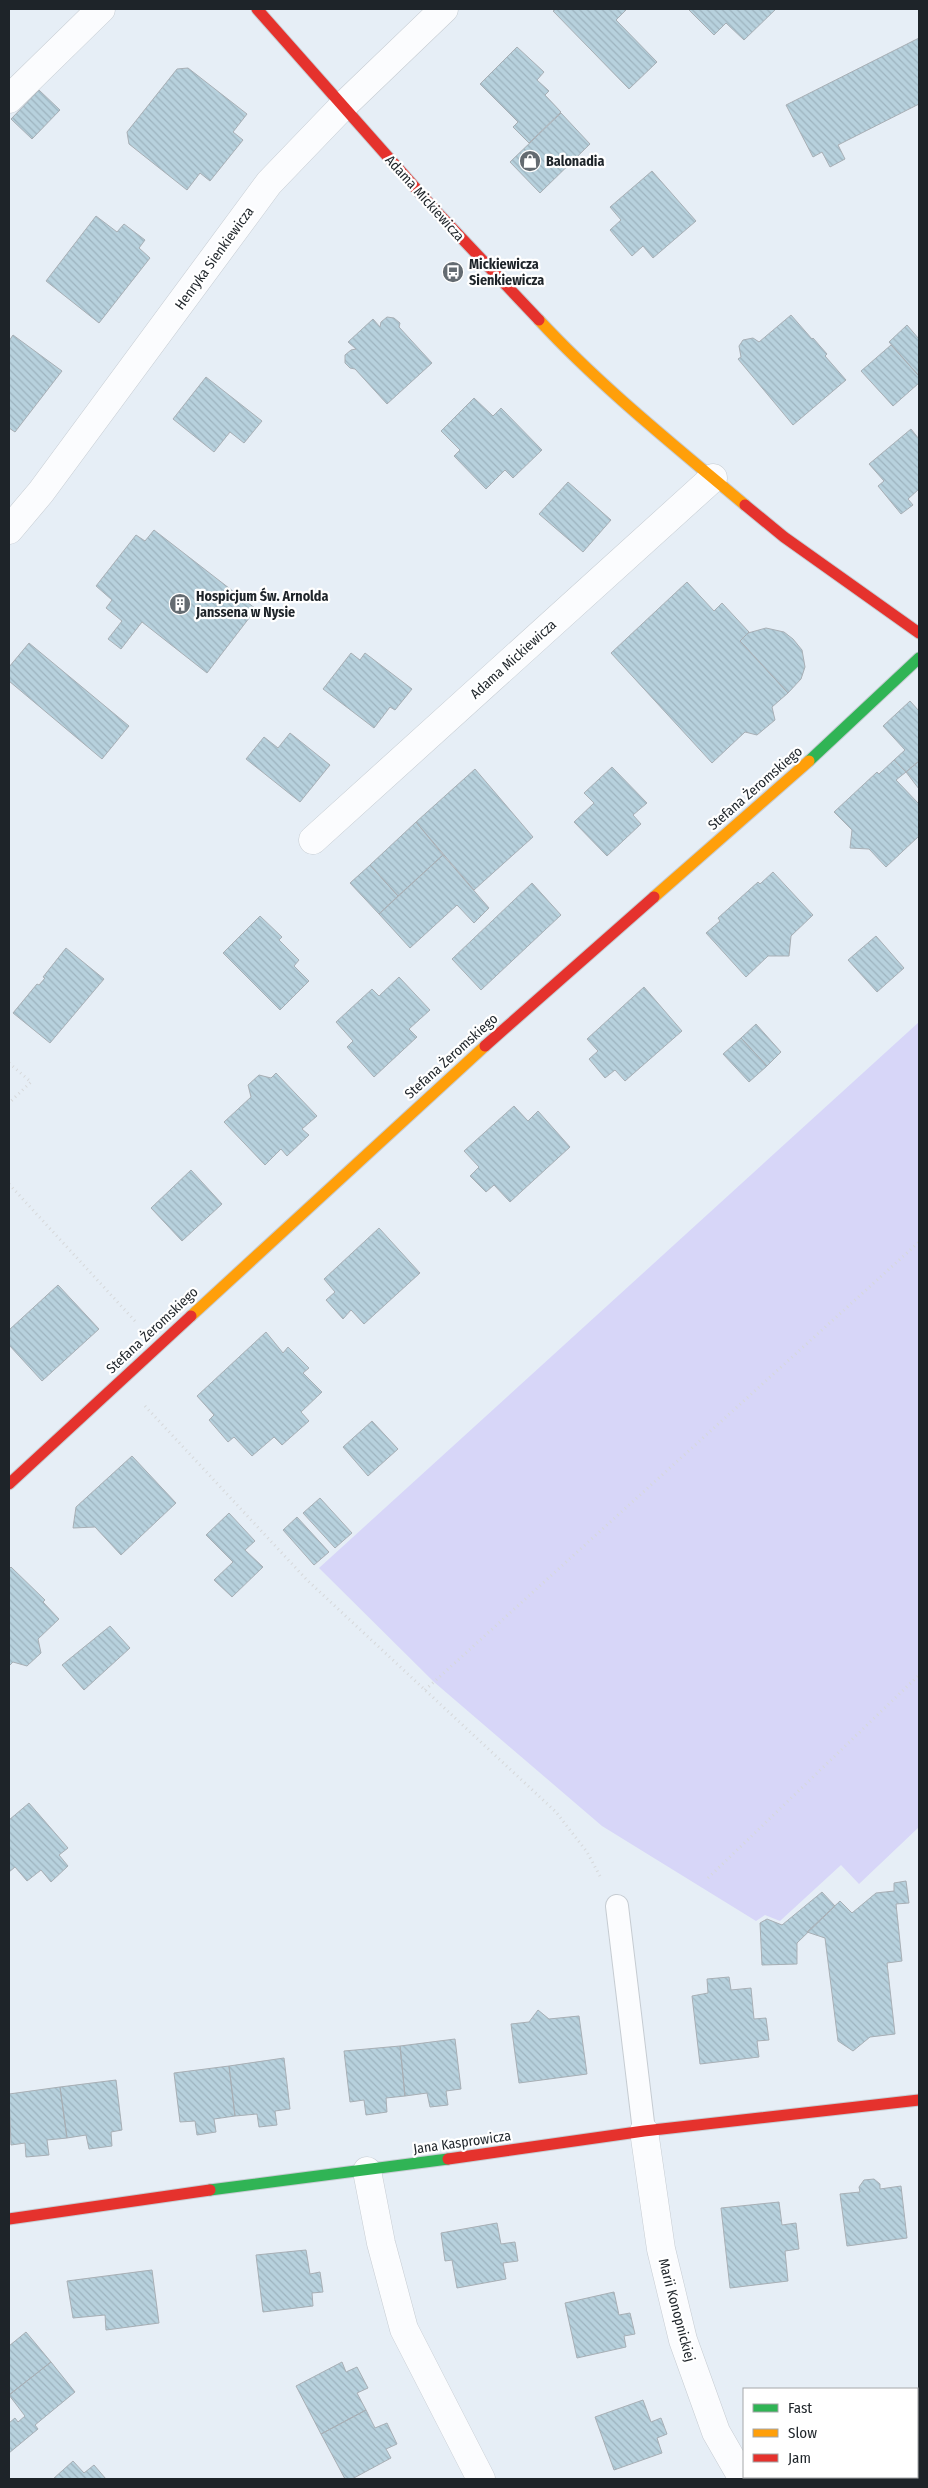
<svg xmlns="http://www.w3.org/2000/svg" width="928" height="2488" font-family="'Fira Sans Condensed',sans-serif">
	<style>
		.garden { fill: #d7d6f8 }
		.building { fill: url(#building-back-hatch); stroke: #a8afb5 }
		.lines { fill: none; stroke-linecap: round; stroke-linejoin: round }
		.lane-casing { stroke: #c6ccd2; stroke-width: 24 }
		.street-casing { stroke: #c6ccd2; stroke-width: 29 }
		.fast-casing { stroke: #c6ccd2; stroke-width: 13 }
		.slow-casing { stroke: #c6ccd2; stroke-width: 13 }
		.jam-casing { stroke: #c6ccd2; stroke-width: 13 }
		.path { stroke: #d6d8da; stroke-width: 3; stroke-dasharray: 1 4; stroke-linecap: butt }
		.lane { stroke: #fbfcfe; stroke-width: 22 }
		.street { stroke: #fbfcfe; stroke-width: 28 }
		.fast { stroke: #30b455; stroke-width: 11 }
		.slow { stroke: #ff9f0a; stroke-width: 11 }
		.jam { stroke: #e5322d; stroke-width: 11 }
		.labels { text-anchor: middle; stroke-width: 4.5; stroke-linejoin: round; paint-order: stroke }
		.poi-label { font-size: 14px; font-weight: bold; fill: #1e2429; stroke: #fff; text-anchor: start }
		.street-label { font-size: 14px; fill: #1e2429; stroke: #fff }
	</style>
	<defs>
		<pattern id="building-back-hatch" width="6" height="6" patternUnits="userSpaceOnUse" patternTransform="scale(1.25)"><rect width="6" height="6" fill="#b7d1dd"/><path d="M-1 5l2 2M0 0l6 6M5-1l2 2" fill="none" stroke="#9db3be"/></pattern>
	</defs>
	<rect width="100%" height="100%" fill="#e6eef6"/>
	<!-- garden -->
	<path class="garden" d="M919,1022v805l-60,57 -18,-19 -61,56 -15,-6 -9,6 -154,-95 -168,-144 -115,-114z"/>
	<!-- building -->
	<path class="building" d="M556,9h71l-11,11 41,42 -28,27 -76,-78z
		M688,9h88l-32,31 -18,-17 -12,12z
		M919,38v66l-81,41 7,14 -15,8 -8,-15 -9,5 -27,-52z
		M517,47l27,25 -7,8 12,11 -4,4 16,17 -32,31 -16,-16 5,-5 -38,-38z
		M188,68l59,46 -14,18 10,8 -33,41 -10,-8 -13,17 -58,-46 -2,-12 50,-63z
		M39,90l21,20 -28,29 -21,-20z
		M561,113l29,31 -50,49 -30,-31z
		M652,171l44,50 -43,37 -10,-12 -11,10 -22,-26 11,-10 -11,-13z
		M96,216l21,16 7,-8 21,16 -6,8 11,10 -51,65 -53,-42z
		M791,315l21,24 1,-1 14,16 -2,2 21,24 -53,45 -55,-66 3,-2 -2,-11 4,-6 10,-2 6,4z
		M387,317l7,1 6,5 -1,4 33,36 -45,41 -32,-35 -5,-1 -5,-5v-8l6,-5 5,-1 -8,-7 25,-23 7,8 1,-5z
		M907,325l12,14v37l-30,-34z
		M13,335l49,36 -47,61 -6,-4v-87z
		M891,345l28,31v7l-26,23 -32,-35z
		M206,377l56,44 -18,22 -14,-11 -16,20 -41,-33z
		M474,398l19,18 8,-8 41,42 -29,28 -8,-8 -19,19 -32,-33 6,-6 -19,-19z
		M911,429l8,10v50l-11,10 5,6 -12,9 -23,-28 6,-5 -15,-17z
		M568,482l43,38 -28,32 -44,-38z
		M154,530l102,79 -49,64 -65,-51 -21,27 -13,-10 14,-18 -16,-13 6,-8 -16,-14 40,-51 9,6z
		M687,582l27,29 8,-8 27,29 -9,9 48,52 -16,14 3,13 -18,15 -12,-3 -33,31 -101,-110z
		M766,628l18,4 9,7 9,11 3,17 -4,12 -13,14 -48,-52 8,-8z
		M29,643l100,83 -27,33 -93,-78v-14z
		M351,653l9,7 5,-7 47,36 -17,21 -5,-3 -16,21 -51,-39z
		M910,701l9,10v50l-13,11 -12,-12 11,-10 -22,-24z
		M290,733l40,32 -30,37 -54,-43 18,-22 14,11z
		M894,760l12,12 -10,8 23,24v32l-33,31 -17,-18 -19,-1 2,-18 -18,-18 43,-40 2,2z
		M919,761v28l-13,-17z
		M612,767l35,36 -14,12 8,9 -34,32 -33,-34 20,-19 -10,-10z
		M475,769l58,68 -59,53 -58,-68z
		M416,822l27,33 -45,41 -28,-31z
		M443,855l46,53 -15,15 -17,-18 -47,43 -31,-34z
		M370,865l28,31 -19,18 -29,-31z
		M773,872l40,43 -22,21 -2,20h-21l-22,21 -40,-44 14,-12 -2,-3 40,-36 2,2z
		M532,883l29,32 -80,75 -29,-31z
		M260,916l22,21 -3,3 20,20 -5,6 15,15 -29,29 -57,-57z
		M876,936l28,32 -27,24 -29,-32z
		M66,948l38,31 -54,64 -37,-30 24,-29 2,1 6,-7 -2,-1z
		M399,977l31,33 -21,19 8,8 -43,40 -27,-30 6,-6 -17,-19 36,-33 7,7z
		M644,987l38,44 -57,50 -10,-11 -10,8 -16,-19 9,-8 -11,-12z
		M756,1024l25,28 -14,14 -26,-28z
		M741,1038l26,28 -18,16 -26,-28z
		M276,1073l41,43 -15,13 7,6 -22,21 -6,-7 -16,16 -41,-43 27,-25 -3,-12 11,-10 12,3z
		M514,1106l14,15 10,-10 32,36 -60,55 -16,-17 -8,7 -16,-16 9,-9 -15,-16z
		M191,1170l31,34 -40,37 -31,-33z
		M379,1228l41,45 -56,51 -13,-14 -8,9 -17,-19 9,-8 -11,-13z
		M58,1285l41,44 -57,52 -33,-36v-15z
		M266,1332l17,21 5,-6 21,21 -6,5 19,19 -21,20 8,9 -27,24 -8,-8 -22,19 -18,-19 -6,5 -19,-22 5,-5 -17,-19z
		M372,1421l26,28 -30,27 -25,-29z
		M132,1456l44,47 -55,52 -26,-28 -22,1 3,-21z
		M320,1498l32,35 -17,15 -32,-35z
		M229,1513l26,28 -10,9 18,17 -31,30 -18,-17 19,-18 -27,-27z
		M297,1517l32,35 -15,13 -31,-35z
		M11,1567l34,33 -2,2 16,17 -21,20 3,14 -14,13 -14,-4 -4,4v-97z
		M110,1626l20,22 -46,42 -22,-25z
		M29,1803l39,45 -9,7 9,11 -17,16 -10,-12 -14,11 -12,-14 -6,5v-52z
		M906,1881l3,22 -13,1 6,57 -15,2 8,71 -25,3 -17,14 -15,-10 -13,-103 -18,-6 33,-31 12,12 24,-20 18,-2v-8z
		M822,1892l13,14 -38,37v21l-35,1 -2,-42 7,-4 15,6z
		M729,1977l2,13 20,-2 3,31 12,-1 3,22 -12,1 2,16 -59,7 -8,-68 16,-3 -1,-14z
		M538,2010l11,9 30,-3 8,58 -68,9 -8,-59 18,-2z
		M455,2039l6,50 -15,2 2,14 -18,2 -3,-14 -22,3 -5,-50z
		M400,2046l5,50 -19,2 1,14 -21,3 -2,-15 -14,2 -6,-51z
		M284,2058l6,51 -15,2 2,14 -18,2 -2,-13 -22,2 -6,-50z
		M229,2066l6,50 -21,3 2,13 -19,3 -2,-14 -15,1 -6,-49z
		M116,2080l6,50 -11,2 1,14 -23,3 -3,-14 -19,3 -7,-51z
		M60,2087l7,51 -20,2 2,15 -23,2 -1,-14 -14,2 -2,-51z
		M874,2179l6,5v5l21,-3 6,52 -60,8 -7,-52 20,-2 -1,-5 5,-7z
		M779,2202l3,23 14,-2 3,26 -14,2 3,30 -58,7 -9,-80z
		M497,2223l4,21 14,-2 3,19 -15,2 3,16 -49,9 -5,-28 -7,1 -4,-28z
		M306,2250l4,24 10,-2 3,20 -11,1 1,13 -50,6 -7,-57z
		M152,2270l7,53 -53,7 -1,-15 -32,3 -6,-37z
		M614,2292l5,23 11,-2 5,21 -11,2 2,11 -49,11 -12,-55z
		M26,2332l25,30 -42,33v-49z
		M51,2362l24,30 -40,33 3,4 -29,24v-30l6,-5 3,4 7,-6 -16,-21z
		M342,2362l4,10 11,-5 11,21 -11,5 9,17 -45,24 -25,-48z
		M643,2400l8,22 10,-4 6,16 -10,4 5,15 -48,17 -19,-53z
		M366,2410l9,18 12,-5 10,21 -11,5 5,9 -39,21h-7l-24,-45z
		M73,2461l11,12 10,-8 12,14h-53z
		M819,2477h50l-5,2h-44z"/>
	<g class="lines">
		<!-- lane casing -->
		<g class="lane-casing">
			<path id="lane" d="M617,1906l27,225"/>
		</g>
		<!-- street casing -->
		<g class="street-casing">
			<path id="street" d="M9,99l92,-90
				M9,530l32,-38 228,-309 74,-77 101,-97
				M313,840l400,-362
				M644,2131l17,118 22,91 33,92 27,47
				M367,2171l14,72 23,86 77,150"/>
		</g>
		<!-- fast casing -->
		<g class="fast-casing">
			<path id="fast" d="M809,761l110,-103
				M210,2190l238,-31"/>
		</g>
		<!-- slow casing -->
		<g class="slow-casing">
			<path id="slow" d="M539,320c62,67 136,126 206,185
				M654,897l155,-136
				M191,1316l294,-270"/>
		</g>
		<!-- jam casing -->
		<g class="jam-casing">
			<path id="jam" d="M257,9l178,201 104,110
				M745,505l39,32 135,96
				M485,1046l169,-149
				M9,1484l182,-168
				M448,2159l196,-28 275,-31
				M9,2219l201,-29"/>
		</g>
		<!-- path -->
		<path class="path" d="M9,1063l22,19 -22,21
			M9,1184l126,137
			M145,1406l162,174 249,232 31,40 14,26
			M425,1690l494,-448
			M708,1878l211,-203"/>
		<!-- lane -->
		<use href="#lane" class="lane"/>
		<!-- street -->
		<use href="#street" class="street"/>
		<!-- fast -->
		<use href="#fast" class="fast"/>
		<!-- slow -->
		<use href="#slow" class="slow"/>
		<!-- jam -->
		<use href="#jam" class="jam"/>
	</g>
	<!-- icons -->
	<defs>
		<g id="shop-disc" transform="scale(1.125)"><circle r="9.5" fill="#646b71" stroke="#fff"/><path d="M-5-2.5h2.3a2.7 3.5 0 0 1 5.4 0H5L5.5 6h-11ZM-1.5-2.5h3a1.5 2.3 0 0 0-3 0Z" fill="#fff"/></g>
		<g id="bus-disc" transform="scale(1.125)"><circle r="9.5" fill="#646b71" stroke="#fff"/><path d="M-5-6H5V4H4V6H2V4H-2V6H-4V4H-5ZM-3.5-4V0h7V-4ZM-3.5 1.2v1.5H-2V1.2ZM2 1.2v1.5H3.5V1.2Z" fill="#fff"/></g>
		<g id="building-disc" transform="scale(1.125)"><circle r="9.5" fill="#646b71" stroke="#fff"/><path d="M-4-6H4V6H1V3H-1V6H-4ZM-2.5-4.3h1.7v1.8h-1.7ZM.8-4.3h1.7v1.8H.8ZM-2.5-1h1.7V.8h-1.7ZM.8-1h1.7V.8H.8Z" fill="#fff"/></g>
	</defs>
	<g fill-rule="evenodd">
		<use href="#shop-disc" x="530" y="161"/>
		<use href="#bus-disc" x="453" y="272"/>
		<use href="#building-disc" x="180" y="604"/>
	</g>
	<g class="labels">
		<!-- poi labels -->
		<g class="poi-label">
			<text x="546" y="166">Balonadia</text>
			<text x="469" y="269">Mickiewicza<tspan x="469" dy="16">Sienkiewicza</tspan></text>
			<text x="196" y="601">Hospicjum Św. Arnolda<tspan x="196" dy="16">Janssena w Nysie</tspan></text>
		</g>
		<!-- street labels -->
		<g class="street-label">
			<text transform="translate(425 198) rotate(48)" y="5">Adama Mickiewicza</text>
			<text transform="translate(214 258) rotate(-54)" y="5">Henryka Sienkiewicza</text>
			<text transform="translate(513 659) rotate(-42)" y="5">Adama Mickiewicza</text>
			<text transform="translate(755 788) rotate(-41)" y="5">Stefana Żeromskiego</text>
			<text transform="translate(451 1056) rotate(-42)" y="5">Stefana Żeromskiego</text>
			<text transform="translate(152 1330) rotate(-43)" y="5">Stefana Żeromskiego</text>
			<text transform="translate(462 2142) rotate(-8)" y="5">Jana Kasprowicza</text>
			<text transform="translate(677 2310) rotate(75)" y="5">Marii Konopnickiej</text>
		</g>
	</g>
	<!-- border -->
	<rect width="928" height="2488" fill="none" stroke="#1e2429" stroke-width="20"/>
	<!-- legend -->
	<rect x="743" y="2388" width="175" height="90" fill="#ffffff" stroke="#a5a7a9"/>
	<rect x="753" y="2404" width="25" height="8" fill="#30b455" stroke="#a5a7a9"/>
	<text x="788" y="2413" font-size="15" fill="#1e2429">Fast</text>
	<rect x="753" y="2429" width="25" height="8" fill="#ff9f0a" stroke="#a5a7a9"/>
	<text x="788" y="2438" font-size="15" fill="#1e2429">Slow</text>
	<rect x="753" y="2454" width="25" height="8" fill="#e5322d" stroke="#a5a7a9"/>
	<text x="788" y="2463" font-size="15" fill="#1e2429">Jam</text>
</svg>
